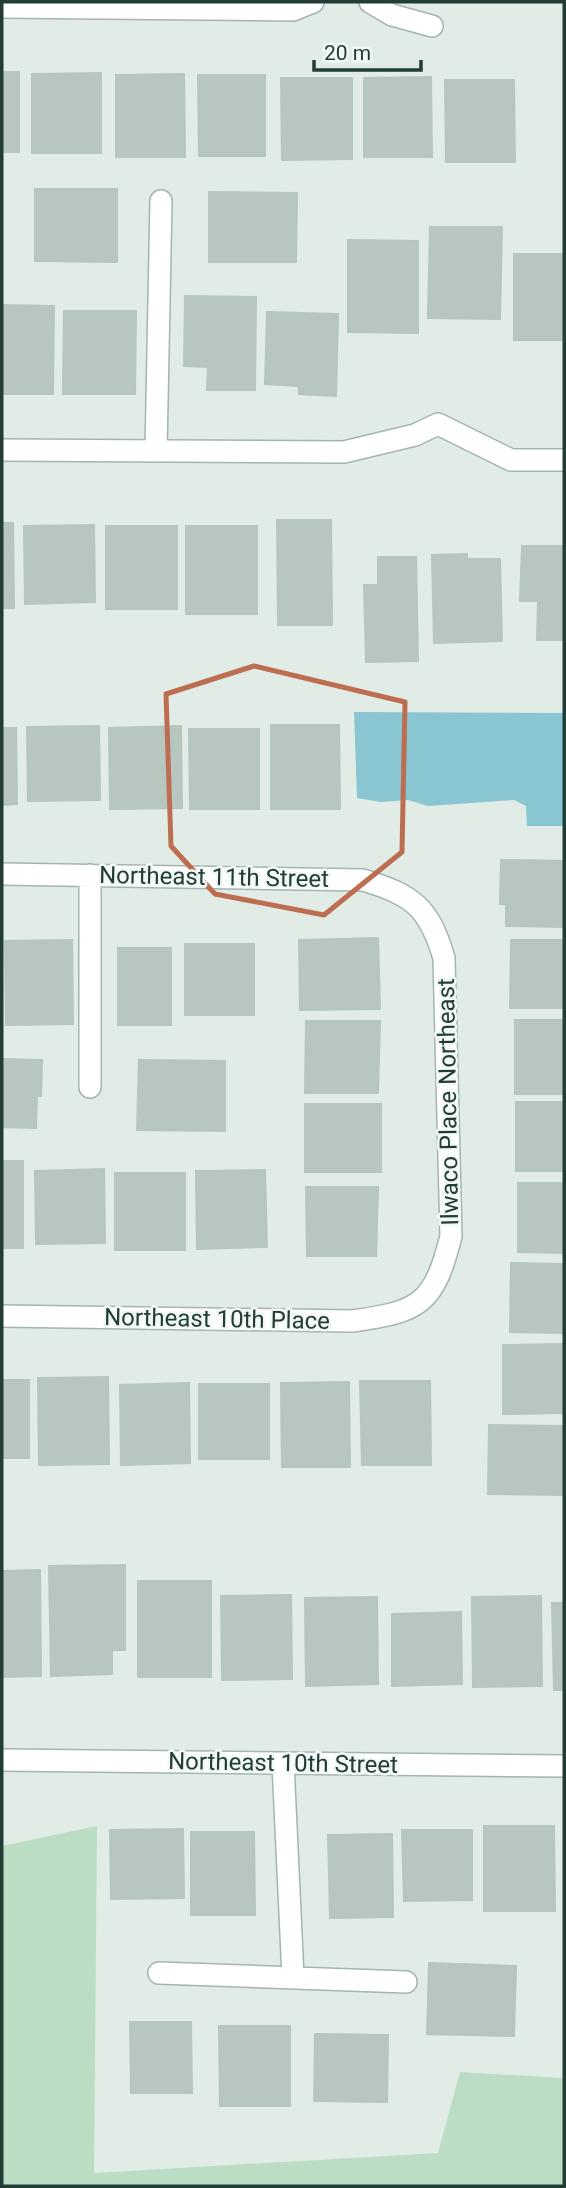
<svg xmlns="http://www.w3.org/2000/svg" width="566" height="2188" font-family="Roboto,sans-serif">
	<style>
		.green { fill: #baddc4 }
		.water { fill: #89c6d1 }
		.building { fill: #b7c7c0; stroke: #b4c6be; stroke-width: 2 }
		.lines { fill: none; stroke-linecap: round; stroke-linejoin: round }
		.minor-casing { stroke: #a4b4ae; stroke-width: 24 }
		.minor { stroke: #fff; stroke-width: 21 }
		.marked { fill: none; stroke: #be6e50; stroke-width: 5; stroke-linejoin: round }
		.labels { text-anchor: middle; stroke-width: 5; stroke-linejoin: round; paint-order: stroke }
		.street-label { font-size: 24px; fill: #223d35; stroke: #f2f8f5 }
	</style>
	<rect width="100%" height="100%" fill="#e1ece7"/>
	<!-- green -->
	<path class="green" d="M97,1826l-3,347 344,-20 22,-81 104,6v108h-562v-340z"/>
	<!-- water -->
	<path class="water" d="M354,712l210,1v113h-37l-1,-20 -12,-6 -86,6 -20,-6 -27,2 -24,-4z"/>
	<!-- building -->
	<path class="building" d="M2,72h17v80h-17z
		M101,73v80h-69v-79z
		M184,74l1,83h-69v-82z
		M198,75h67v81h-66z
		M431,77l1,80h-68v-79z
		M281,78h71v81l-70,1z
		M445,80h69l1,82h-69z
		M35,189h82v73l-82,-1z
		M209,192l88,1 -1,69h-87z
		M430,227h72l-2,92 -72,-1z
		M348,240l70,1v92l-70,-1z
		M514,254h50v86h-50z
		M185,296l71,1 -1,93h-48l1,-23 -24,-1z
		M2,305l52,1 -1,88h-51z
		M64,311h72l-1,83h-72z
		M267,312l71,2 -2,82 -37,-2v-8l-34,-2z
		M277,520h54l1,105h-54z
		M2,523h11l1,85h-12z
		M94,525l1,77 -70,2 -1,-78z
		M106,526h71v83h-71z
		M186,526h71v88h-71z
		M522,546h42v94h-27l1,-39h-18z
		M467,554v5h33l2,82 -68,2 -2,-88z
		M378,557h38l2,104 -52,1 -2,-77h14z
		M271,725h68l1,84h-69z
		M99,726l1,74 -72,1 -1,-74z
		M181,726l1,82 -72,1 -1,-81z
		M2,728h14l1,76 -15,1z
		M189,729h70v80h-69z
		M501,860l63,1v66l-58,-1v-22h-6z
		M378,938l2,71 -80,1 -1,-70z
		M72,940l1,84 -67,1 -1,-84z
		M511,940h53v68h-54z
		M185,944h69v71h-69z
		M118,948h53v77h-53z
		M515,1020h49v74h-49z
		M306,1021h74l-2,72h-73z
		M2,1059l40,1 -1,36h-4l-1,32 -34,-1z
		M139,1060l86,1v70l-88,-1z
		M516,1102h48v69h-48z
		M305,1104h76v68h-76z
		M2,1161h21v87h-21z
		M104,1169l1,74 -69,1 -1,-73z
		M265,1170l2,77 -70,2 -1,-78z
		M115,1173h70v77h-70z
		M518,1183h46v70l-46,-1z
		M306,1187h72l-2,69h-69z
		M511,1263l53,1v69l-54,-1z
		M564,1344v69l-61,1v-69z
		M108,1377l1,87 -70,1 -1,-87z
		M2,1380h27v78h-27z
		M360,1381h70l1,84h-69z
		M349,1382l1,85h-68l-1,-84z
		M189,1383l1,80 -69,2 -1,-80z
		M199,1384h70v75h-70z
		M489,1425l75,1v69l-76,-1z
		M125,1565v85h-13v24l-61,2 -2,-110z
		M40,1570l1,106 -39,1v-106z
		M138,1581h73v96h-73z
		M291,1595l1,84 -70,1 -1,-84z
		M541,1596l1,90 -69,1 -1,-90z
		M377,1597l1,87 -72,2 -1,-88z
		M552,1603h12v87h-10z
		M461,1612l1,72 -70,2v-72z
		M484,1826h70l1,85h-71z
		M183,1829l1,69 -73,1 -1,-69z
		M402,1830h70v70l-68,1z
		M191,1832h63l1,83h-64z
		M392,1834l1,83 -63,1 -2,-83z
		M429,1963l87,3 -2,70 -87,-2z
		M130,2022h61l1,71h-61z
		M219,2026h71v80h-70z
		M315,2034l73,1 -1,67 -73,-1z"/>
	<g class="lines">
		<!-- minor casing -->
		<g class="minor-casing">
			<path id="minor" d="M370,2l22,13 40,11
				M2,7l291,3 20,-8
				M2,450l342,2 71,-17 23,-11 73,36h53
				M156,451l5,-250
				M2,874l361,6c50,15 66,27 81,78l7,278c-17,68 -31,76 -99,85l-350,-5
				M90,875v212
				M2,1760l562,6
				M283,1763l10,214
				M159,1973l247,9"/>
		</g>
		<!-- minor -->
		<use href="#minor" class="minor"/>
	</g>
	<!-- marked area -->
	<path class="marked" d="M254,666l151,36 -3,150 -78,63 -109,-21 -44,-48 -5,-152z"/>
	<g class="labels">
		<!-- street labels -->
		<g class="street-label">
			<text transform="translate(214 877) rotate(1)" y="8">Northeast 11th Street</text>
			<text transform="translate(448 1102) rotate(-91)" y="8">Ilwaco Place Northeast</text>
			<text transform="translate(217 1319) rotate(1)" y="8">Northeast 10th Place</text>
			<text transform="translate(283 1763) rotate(1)" y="8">Northeast 10th Street</text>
		</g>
	</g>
	<!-- border -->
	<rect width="566" height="2188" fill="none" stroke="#223d35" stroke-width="7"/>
	<!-- scale -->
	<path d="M314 60v10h107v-10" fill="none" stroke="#223d35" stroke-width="3.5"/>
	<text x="324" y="60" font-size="21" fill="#223d35" stroke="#f2f8f5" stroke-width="5" paint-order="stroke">20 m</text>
</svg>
